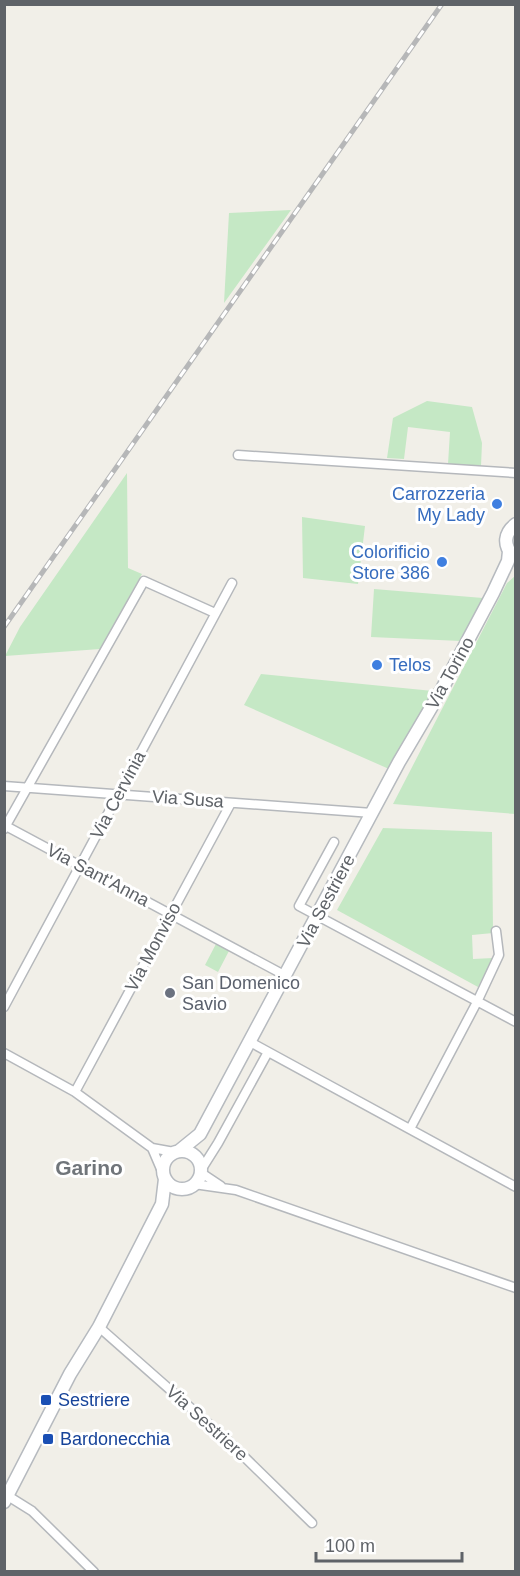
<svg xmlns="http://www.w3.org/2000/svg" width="520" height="1576" font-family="Helvetica,sans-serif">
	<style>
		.green { fill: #c5e8c5 }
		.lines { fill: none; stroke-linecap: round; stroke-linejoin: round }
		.minor-casing { stroke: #b5b8bc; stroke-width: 11 }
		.secondary-casing { stroke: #b6babf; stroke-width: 15 }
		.minor { stroke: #fff; stroke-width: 8 }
		.secondary { stroke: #fff; stroke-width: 12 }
		.rail-casing { stroke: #b6b7b8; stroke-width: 5 }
		.rail { stroke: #fff; stroke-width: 3; stroke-dasharray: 9; stroke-linecap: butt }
		.shop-dot { fill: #3f7fe0; stroke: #fff; stroke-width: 2 }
		.worship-dot { fill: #6b7280; stroke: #fff; stroke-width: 2 }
		.transit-dot { fill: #1a4fb4; stroke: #fff; stroke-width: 2 }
		.labels { text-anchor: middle; stroke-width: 6; stroke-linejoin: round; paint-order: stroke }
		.shop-label { font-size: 18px; fill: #366cbe; stroke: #fff; text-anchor: end }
		.street-label { font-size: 18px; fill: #5f6368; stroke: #fff }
		.worship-label { font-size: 18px; fill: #5b616d; stroke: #fff; text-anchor: start }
		.transit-label { font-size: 18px; fill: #164399; stroke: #fff; text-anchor: start }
		.quarter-label { font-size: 21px; font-weight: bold; fill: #70757a; stroke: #fff }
	</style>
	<rect width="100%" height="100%" fill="#f1efe8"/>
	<path class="green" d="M291,210L224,303L229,213Z
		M427,401L472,407L482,443L481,466L448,464L450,432L408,427L404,459L387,458L393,418Z
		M127,473L128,568L142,574L100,649L5,656L20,627Z
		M302,517L365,526L358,584L303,578Z
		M515,576V814L393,804L507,583Z
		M374,589L483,598L461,641L371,637Z
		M261,674L433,691L389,769L244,705Z
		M383,828L492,832L493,933L472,935L473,959L493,958L478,987L337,910Z
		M217,942L230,949L218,972L205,965Z"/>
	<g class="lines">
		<defs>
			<path id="minor" d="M238,455L516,473
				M4,786L372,813
				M4,825L286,976
				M4,829L144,581L215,613
				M334,842L299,906L516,1022
				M4,1007L232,583
				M250,1042L516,1187
				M4,1053L75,1092L152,1148L174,1152
				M75,1092L231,803
				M410,1129L477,1002L499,955L496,931
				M152,1148L164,1176
				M201,1170L218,1143L268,1052
				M200,1172L221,1186
				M194,1184L236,1190L516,1288
				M99,1327L226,1439L312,1523
				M8,1496L32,1511L94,1572"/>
			<path id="secondary" d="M513,556C503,545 504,533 516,524
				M179,1151L200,1134L399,762L442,689L493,593L508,561L509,551
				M163 1170a19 19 0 1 1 38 0a19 19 0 1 1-38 0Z
				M4,1502L70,1374L99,1327L162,1204L165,1179"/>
		</defs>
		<use href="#minor" class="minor-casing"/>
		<use href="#secondary" class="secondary-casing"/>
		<use href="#minor" class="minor"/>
		<use href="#secondary" class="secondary"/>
		<defs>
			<path id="rail" d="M4,627L442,4"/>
		</defs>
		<use href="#rail" class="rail-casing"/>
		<use href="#rail" class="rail"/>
	</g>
	<g class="shop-dot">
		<circle cx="497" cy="504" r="6"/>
		<circle cx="442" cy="562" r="6"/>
		<circle cx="377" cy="665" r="6"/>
	</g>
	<circle class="worship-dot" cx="170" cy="993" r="6"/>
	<g class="transit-dot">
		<rect x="40" y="1394" width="12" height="12" rx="3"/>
		<rect x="42" y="1433" width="12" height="12" rx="3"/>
	</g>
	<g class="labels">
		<g class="shop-label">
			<text x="485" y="500">Carrozzeria<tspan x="485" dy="21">My Lady</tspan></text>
			<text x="430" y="558">Colorificio<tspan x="430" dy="21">Store 386</tspan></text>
			<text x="389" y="671" text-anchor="start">Telos</text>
		</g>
		<g class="street-label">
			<text transform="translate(450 673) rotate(-61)" y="6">Via Torino</text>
			<text transform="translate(118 795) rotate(-62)" y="6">Via Cervinia</text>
			<text transform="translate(188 799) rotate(4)" y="6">Via Susa</text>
			<text transform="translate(98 875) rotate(28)" y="6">Via Sant'Anna</text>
			<text transform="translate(326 901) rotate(-62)" y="6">Via Sestriere</text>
			<text transform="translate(153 947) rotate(-62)" y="6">Via Monviso</text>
			<text transform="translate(207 1423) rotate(42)" y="6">Via Sestriere</text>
		</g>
		<g class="worship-label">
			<text x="182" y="989">San Domenico<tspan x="182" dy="21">Savio</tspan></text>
		</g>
		<g class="transit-label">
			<text x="58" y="1406">Sestriere</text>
			<text x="60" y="1445">Bardonecchia</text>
		</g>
		<g class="quarter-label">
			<text x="89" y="1175">Garino</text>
		</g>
	</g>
	<rect width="520" height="1576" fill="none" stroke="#5f6368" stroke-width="12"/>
	<path d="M316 1552v9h146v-9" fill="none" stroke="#5f6368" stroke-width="3"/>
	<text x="325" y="1552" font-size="18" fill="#5f6368" stroke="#ffffff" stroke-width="4.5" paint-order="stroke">100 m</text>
</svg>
